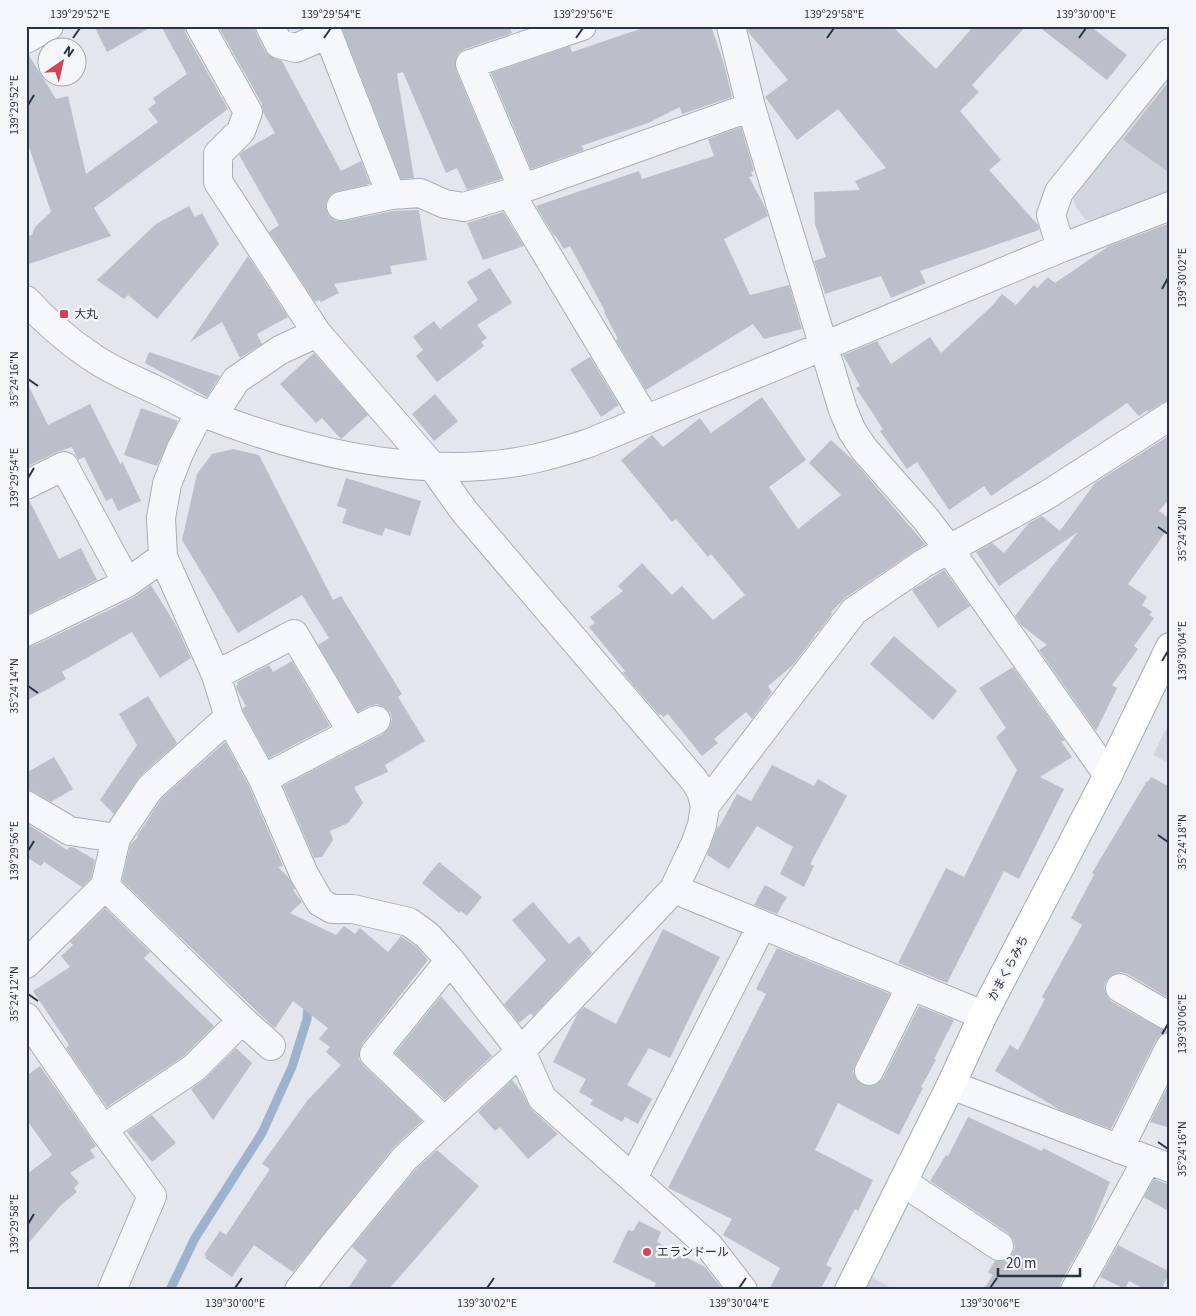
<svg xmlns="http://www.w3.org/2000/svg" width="1196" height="1316" font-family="'Source Sans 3','Noto Sans JP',sans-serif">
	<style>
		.built { fill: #d1d5de }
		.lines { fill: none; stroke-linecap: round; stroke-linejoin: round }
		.stream { stroke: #9db3cd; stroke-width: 9 }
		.building { fill: #babfca }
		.minor-casing { stroke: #a8adb7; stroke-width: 30 }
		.major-casing { stroke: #a2aab8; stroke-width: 30 }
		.minor { stroke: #f6f7fa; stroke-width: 28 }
		.major { stroke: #fff; stroke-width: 28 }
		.ticks { fill: none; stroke: #2a3345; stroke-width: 2 }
		.poi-dot { fill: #d64354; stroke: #f3f5f9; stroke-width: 2 }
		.labels { text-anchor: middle; stroke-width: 5; stroke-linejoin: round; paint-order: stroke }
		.poi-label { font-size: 12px; fill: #2a3345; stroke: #f3f5f9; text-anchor: start }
		.street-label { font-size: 12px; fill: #2a3345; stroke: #f3f5f9 }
		.neatline { fill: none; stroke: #2a3345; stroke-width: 2 }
		.ticks-label { font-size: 12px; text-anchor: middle; fill: #2a3345 }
	</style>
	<rect width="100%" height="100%" fill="#e3e6ec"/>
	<path class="built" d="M1170,71V197L1099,224L1085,219L1076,207L1071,192Z
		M1170,721V764L1153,755Z
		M872,1277L895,1290H865Z"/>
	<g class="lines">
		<path class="stream" d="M170,1290L195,1238L262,1133L292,1067L307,1019L308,1000"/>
	</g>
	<path class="building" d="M94,26H153L107,52Z
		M161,26H184L186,34L228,109L94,208L111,236L26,265V237L32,235L35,227L51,212L26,138V55L28,54L56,99L68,96L86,174L158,122L148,109L156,103L153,98L187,74Z
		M218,26H255L256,33L265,51L270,56L282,61L341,171L361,161L370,184L338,191L331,194L326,202V209L329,216L336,221H344L393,211L419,210L427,260L390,266L392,274L334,284L339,293L321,302L319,300L315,302L269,232L279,225L239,155L243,151L275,133L263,112L262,104Z
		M341,26H509L512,33L465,49L458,54L455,62L456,70L502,179L467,190L457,168L446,173L403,72L397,74L414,178L401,179Z
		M649,26H711L724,64L732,97L682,114L680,107L648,123L581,146L584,150L531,169L491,73L570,46L572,52Z
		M747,26H892L936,69L974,26H1026L972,85L979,92L960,111L1001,160L989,170L1038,225L1039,230L920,271L926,283L891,298L881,276L825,294L814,261L826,257L815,224L814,192L860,190L855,181L886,168L838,109L797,140L765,97L788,80L749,33Z
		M1038,26H1090L1127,55L1107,80Z
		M1170,80V173L1123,140Z
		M741,127L754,171L751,172L753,176L749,177L765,207L768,216L724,239L750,295L789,285L802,329L764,339L753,324L646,390L616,340L618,339L604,312L605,311L570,246L564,249L555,235L554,236L536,206L639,171L642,179L714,156L708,139Z
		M189,206L195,217L202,213L219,244L157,319L128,295L124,299L97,280L156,224Z
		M503,212L524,246L483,260L467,223Z
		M1170,223V400L1162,403L1146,413L1149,409L1139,416L1127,403L991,496L984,486L949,510L917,462L907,469L880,431L883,429L856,388L860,386L843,355L877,341L891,364L930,337L941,353L992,306L1002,294L1016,305L1034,285L1037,288L1048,277L1055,283L1109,246Z
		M248,256L288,317L257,334L262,344L240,358L222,322L190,342Z
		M490,268L512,303L477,325L487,338L481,342L484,346L437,382L416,356L423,350L413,337L434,321L440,329L478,300L467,282Z
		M149,352L220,376L207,397L145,363Z
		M314,353L368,415L341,439L322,418L316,423L280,384Z
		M590,357L619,405L601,417L570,369Z
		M26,381L48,425L90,404L121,465L122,461L141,501L118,511L112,498L106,501L84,457L78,460L72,447L57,452L26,467Z
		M435,394L458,421L434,441L412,414Z
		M762,397L806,460L769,487L798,529L841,495L809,463L831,440L853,460L925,544L845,598L831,612L832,614L819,631L814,635L815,636L793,665L768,686L772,692L752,719L746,712L714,739L718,743L702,756L668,714L663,717L661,714L659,715L623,673L625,671L589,627L595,623L590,617L623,591L618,586L642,563L672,595L682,586L713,620L745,595L711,554L708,557L676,519L672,522L621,460L652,435L663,447L700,418L711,433Z
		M141,408L178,421L157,466L124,455Z
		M1170,435V498L1159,511L1170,519V526L1128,584L1147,597L1142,605L1152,612L1149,615L1154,618L1134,646L1138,649L1112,685L1117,688L1096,731L1039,650L1047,645L1021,625L1015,616L1078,532L999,586L976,552L992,543L1004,553L1029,523L1042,516L1060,531L1095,483Z
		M233,449L259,455L333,600L341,596L402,694L398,697L425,741L385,765L388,772L354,787L363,803L348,823L330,831L333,840L322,857L314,858L283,786L383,734L389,728L392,720L390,712L384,707L377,704L369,706L358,712L318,645L329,638L302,595L238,633L182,540L197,474L212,454Z
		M346,478L421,501L410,536L385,528L382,536L342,523L347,509L337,506Z
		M26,500H29L59,559L81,548L97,580L26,615Z
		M944,570L970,606L938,628L912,590Z
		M151,585L177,627L191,658L160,678L132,632L62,672L66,679L26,701V647L33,646L111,609L136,596Z
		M894,636L957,691L933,720L870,664Z
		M292,661L330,726L269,758L243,711V708L246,706L237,690L236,686L238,685L237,682L269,665L273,672Z
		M1013,667L1065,741H1061L1072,757L1040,777L1064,789L1019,879L1004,871L947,983L898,963L946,868L964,877L1017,770L996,737L1006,728L979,688Z
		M148,696L177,743L139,777L114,814L100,800L137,745L119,714Z
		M225,742L249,786L283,866L278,867L289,878L295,889L293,890L302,902L290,913L336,935L344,926L355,934L360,928L388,952L401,936L402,937L417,947L428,960L362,1044L359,1052V1059L363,1065L422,1121L393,1148L293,1272L254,1245L232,1277L205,1258L206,1256L204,1255L220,1231L226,1235L270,1169L262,1164L307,1101L341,1065L326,1052L330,1047L319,1039L328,1028L293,1001L275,1028L272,1026L122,881L130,845L138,837L137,836L162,798Z
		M54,757L73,789L51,802L34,792L26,789V773Z
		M772,765L814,786L818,779L847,796L810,864L814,866L804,887L780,874L793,847L757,826L729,869L707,855L718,826L719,827L737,794L751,801Z
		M1151,777L1170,787V999L1128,974L1121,972L1112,975L1106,981L1104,988L1107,996L1112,1002L1167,1032L1161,1034L1156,1040L1111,1129L1060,1110L995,1071L1010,1045L1018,1050L1045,999L1042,997L1082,925L1071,918L1094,875L1092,873L1147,781L1148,782Z
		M26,823L67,850L69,847L75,848L95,860L91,878L82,887L44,862L41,866L26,857Z
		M439,862L482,897L467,916L461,911L459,913L422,883Z
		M765,885L787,897L777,914L754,905Z
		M533,902L569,944L579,936L592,953L533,1016L531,1013L519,1023L504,1004L546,960L512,920Z
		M105,908L150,952L144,958L214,1026L184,1056L107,1107L66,1048L69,1045L33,991L70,967L61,956L73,945L70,942Z
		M663,929L720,957L698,1000L670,1058L649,1048L627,1085L652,1099L638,1124L625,1117L622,1122L590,1104L593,1100L579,1092L586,1079L553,1062L578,1013L584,1007L616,1024Z
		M777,948L890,994L855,1065L853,1072L856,1079L863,1085L870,1086L877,1084L883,1078L919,1006L954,1020L934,1059L936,1060L921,1087L923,1088L899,1135L838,1103L815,1150L873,1180L858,1211L855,1209L826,1265L832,1268L820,1290H769L780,1268L723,1235L732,1219L668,1188L766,994L756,989Z
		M441,996L492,1056L445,1100L395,1053Z
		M236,1048L252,1063L213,1120L191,1089L205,1079Z
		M40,1066L96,1146L90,1150L95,1157L70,1173L79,1183L74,1188L77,1192L60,1206L26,1246V1175L52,1155L26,1119V1076Z
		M512,1080L522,1092L531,1109L558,1134L528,1159L500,1127L495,1131L478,1112Z
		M1170,1082V1128L1150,1122Z
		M152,1115L176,1143L152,1162L127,1132Z
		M968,1117L1042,1151L1043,1148L1110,1182L1090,1231L1061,1282L1059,1290H983L993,1275L988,1272L995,1261L1005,1260L1012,1254L1015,1247L1013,1239L1008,1233L930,1181L946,1155L948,1156Z
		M437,1150L479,1186L388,1290H347L367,1260L352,1247L416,1169Z
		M1154,1179L1170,1185V1212L1144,1197Z
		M639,1221L661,1232L657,1242L705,1267L723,1290H653L656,1283L613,1262L628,1230L633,1231Z
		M1118,1245L1170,1272L1161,1290H1146L1129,1281L1125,1289L1100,1277Z"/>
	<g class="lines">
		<defs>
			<path id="minor" d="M200,26L248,112L241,131L218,154V182L317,333L432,466L464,511L694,780L701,791L705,806
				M270,26L279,44L296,48L328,34L391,195L420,193L445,204L464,207L510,193L751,107
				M731,26L751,107L843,410L852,431L864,449L925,518L948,548L1108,775
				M26,39L49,26
				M522,187L470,64L582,26
				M510,193L646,420
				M341,206L391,195
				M1061,248L1051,215L1059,192L1170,53
				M26,300C46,322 68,341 92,357C112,371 135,380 156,390C171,397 186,406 201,412C289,447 386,472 482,466C520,464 553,455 589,443L1061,248L1170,206
				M200,412L180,451L167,484L161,518L163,557L216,675L229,717L263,779L304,874L320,902L332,909H353L409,922L427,935L450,960L521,1051L542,1098L709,1246L743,1290
				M213,416L236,380L280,350L317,333
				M26,485L64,466L127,583
				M26,632L127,583L163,557
				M216,675L294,634L352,732
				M263,779L376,720
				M26,805L70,831L116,838
				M105,886L242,1020L271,1046
				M674,889L983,1015
				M26,964L105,886L116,838L150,788L229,717
				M1120,988L1170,1017
				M26,1017L103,1129L152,1196L112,1290
				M869,1071L911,986
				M951,1085L1170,1168
				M444,1121L374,1054L450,960
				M103,1129L194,1068L242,1020
				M1119,1149L1170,1047
				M633,1178L762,925
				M903,1182L999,1246
				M299,1290L333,1246L405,1158L521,1051L674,889L696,842L702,825L705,806L854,611L924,563L1047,495L1170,416
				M1075,1290L1147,1160"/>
			<path id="major" d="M849,1290L951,1085L983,1015L1108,775L1170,647"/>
		</defs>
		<use href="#minor" class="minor-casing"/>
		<use href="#major" class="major-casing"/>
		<use href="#minor" class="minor"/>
		<use href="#major" class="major"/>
	</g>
	<path class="ticks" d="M73,38L80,28M324,38L331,28M576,38L583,28M827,38L834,28M1079,38L1086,28M28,105L34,95M1162,289L1168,278M28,379L38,386M28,478L34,468M1158,527L1168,534M1162,661L1168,651M28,686L38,693M1158,835L1168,842M28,851L34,841M28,994L38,1001M1162,1034L1168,1024M1158,1142L1168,1149M28,1224L34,1214M235,1288L242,1278M487,1288L494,1278M739,1288L746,1278M990,1288L997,1278"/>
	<g class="poi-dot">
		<rect x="59" y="309" width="10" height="10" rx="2.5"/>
		<circle cx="647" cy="1252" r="5"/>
	</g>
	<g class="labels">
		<g class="poi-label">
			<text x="74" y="318">大丸</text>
			<text x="657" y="1256">エランドール</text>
		</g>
		<g class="street-label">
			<text transform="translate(1008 968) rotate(-62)" y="4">かまくらみち</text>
		</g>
	</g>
	<rect width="1196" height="1316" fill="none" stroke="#f3f5f9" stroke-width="55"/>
	<g transform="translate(62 62) rotate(34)"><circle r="24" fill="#f3f5f9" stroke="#a3a7b1"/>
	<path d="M0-4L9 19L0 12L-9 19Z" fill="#d64354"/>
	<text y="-8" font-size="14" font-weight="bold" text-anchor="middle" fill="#2a3345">N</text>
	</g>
	<path d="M998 1268v8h82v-8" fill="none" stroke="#2a3345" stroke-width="2.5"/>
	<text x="1006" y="1268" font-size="15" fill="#2a3345" stroke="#f3f5f9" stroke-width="4" paint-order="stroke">20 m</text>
	<rect x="28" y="28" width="1140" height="1260" class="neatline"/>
	<g class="ticks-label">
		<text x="80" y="18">139°29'52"E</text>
		<text x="331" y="18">139°29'54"E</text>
		<text x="583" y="18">139°29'56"E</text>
		<text x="834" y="18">139°29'58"E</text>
		<text x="1086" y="18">139°30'00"E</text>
		<text transform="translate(14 105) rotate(-90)" y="4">139°29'52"E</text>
		<text transform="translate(1182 278) rotate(-90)" y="4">139°30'02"E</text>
		<text transform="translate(14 379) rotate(-90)" y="4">35°24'16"N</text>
		<text transform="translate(14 478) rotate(-90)" y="4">139°29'54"E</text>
		<text transform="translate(1182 534) rotate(-90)" y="4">35°24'20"N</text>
		<text transform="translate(1182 651) rotate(-90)" y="4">139°30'04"E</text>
		<text transform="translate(14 686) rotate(-90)" y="4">35°24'14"N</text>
		<text transform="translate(1182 842) rotate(-90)" y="4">35°24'18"N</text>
		<text transform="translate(14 851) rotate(-90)" y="4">139°29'56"E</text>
		<text transform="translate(14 994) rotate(-90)" y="4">35°24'12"N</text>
		<text transform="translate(1182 1024) rotate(-90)" y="4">139°30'06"E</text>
		<text transform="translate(1182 1149) rotate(-90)" y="4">35°24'16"N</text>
		<text transform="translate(14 1224) rotate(-90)" y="4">139°29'58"E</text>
		<text x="235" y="1307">139°30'00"E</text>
		<text x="487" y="1307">139°30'02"E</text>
		<text x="739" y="1307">139°30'04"E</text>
		<text x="990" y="1307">139°30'06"E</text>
	</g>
</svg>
